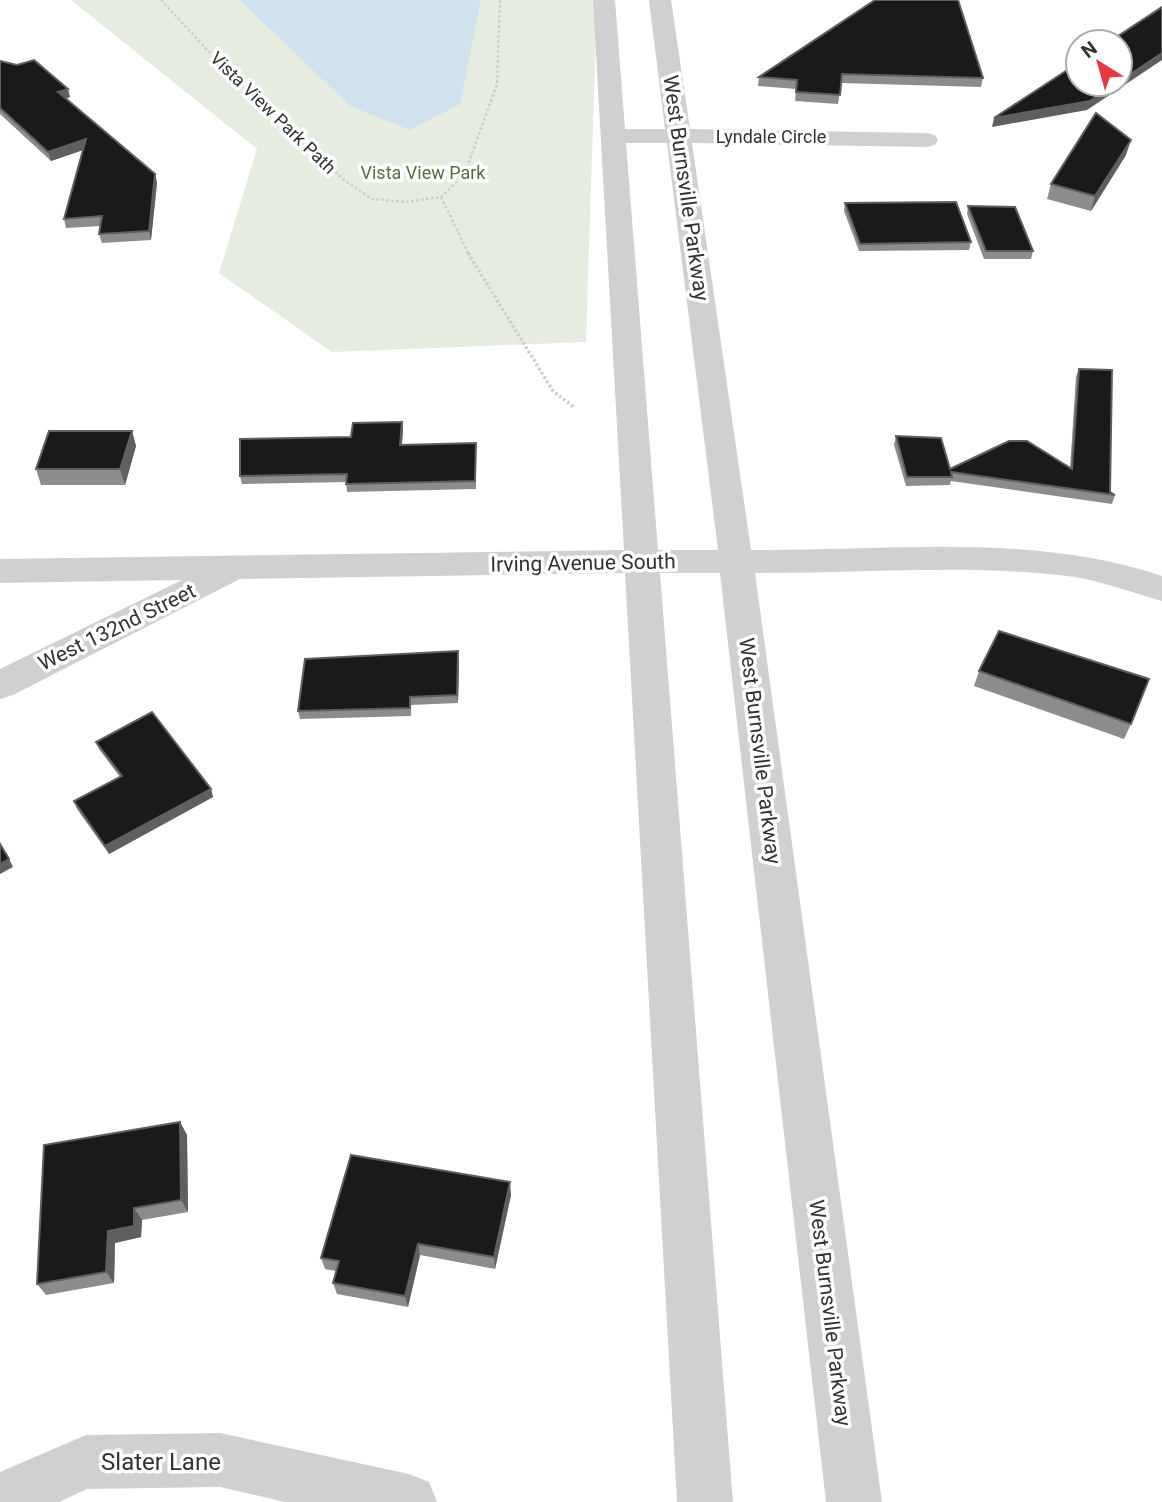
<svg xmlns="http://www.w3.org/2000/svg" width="1162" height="1502" font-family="Roboto,sans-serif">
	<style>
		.green { fill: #e6ecdf }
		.water { fill: #cfe2ee }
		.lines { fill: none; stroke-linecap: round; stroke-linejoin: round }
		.path-far1 { stroke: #cdcdcd; stroke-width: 2.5; stroke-dasharray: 2.5 2.5; stroke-linecap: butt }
		.path { stroke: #cdcdcd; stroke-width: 3.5; stroke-dasharray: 2.5 2.5; stroke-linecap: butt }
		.minor { fill: #d0d0d0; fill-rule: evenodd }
		.wall { fill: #8c8c8c }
		.shaded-wall { fill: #5f5f5f }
		.building { fill: #1a1a1a; stroke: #5f5f5f; stroke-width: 2 }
		.labels { text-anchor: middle; stroke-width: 7; stroke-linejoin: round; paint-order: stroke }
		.far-street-label { font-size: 18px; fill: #333; stroke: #fff }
		.far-park-label { font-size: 18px; fill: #56703f; stroke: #fff }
		.street-label { font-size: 21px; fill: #333; stroke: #fff }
		.near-street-label { font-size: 24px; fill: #333; stroke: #fff }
	</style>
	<rect width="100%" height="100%" fill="#fff"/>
	<path class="green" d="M71,0H597L586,342L332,352L219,273L257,149Z"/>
	<path class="water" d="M240,0H481L460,104L410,130L350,106Z"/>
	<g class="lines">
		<path class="path-far1" d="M161,0L223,67L344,180L372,199L406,202L441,197L465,173L497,84L500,0
			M441,197L469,255"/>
		<path class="path" d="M468,253L553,391L575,408"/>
		<path class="minor" d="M593,0H615L625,129H665L649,0H671L690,129L926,133L935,135L938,140L935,145L926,147L692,143L751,550C889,551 1030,532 1162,576V601C1133,593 1105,582 1075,577C969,563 861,574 755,573L882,1502H826L720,573H660L733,1502H677L625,573L240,579L13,695L0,699V669L182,580L0,583V559L624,550ZM626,143H667L718,550H658Z
			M220,1433L409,1474L429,1482L437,1502H285L220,1487L87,1489L59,1502H0V1472L86,1435Z"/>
	</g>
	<path class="wall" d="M875,0L983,78L981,87L841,83L838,104L795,101L796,89L758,86L759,77Z
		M0,61L70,97L66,99L155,174L157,183L151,240L102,243L99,234L101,226L66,228L64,219L83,150L51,161L0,114Z
		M1126,155L1091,211L1047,199L1051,184Z
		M845,203L971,242L969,250L859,251L844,211Z
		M968,206L1033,251L1031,259H984L967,214Z
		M1079,369L1110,492L1115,495L1112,504L951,481L950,485L906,486L894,445L896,436L950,469L1070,468L1076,377Z
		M402,422L403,430L402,445L476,443V489L347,492L346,482L242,484L240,476L351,437Z
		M132,431L136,446L125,485H41L36,469Z
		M459,660L458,703L411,705V716L300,719L298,711Z
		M979,671L1131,724L1124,739L974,686Z
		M96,742L211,789L213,797L109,854L77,809L74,801L120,777L99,749Z
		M180,1122L187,1135L188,1212L142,1220L141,1237L115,1243L114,1283L46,1295L37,1284Z
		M511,1195L495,1269L420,1255L408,1307L337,1294L333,1283L336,1271L325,1269L321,1258Z"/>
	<path class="shaded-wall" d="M1162,53V60L1087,110L992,127L994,118L1115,84H1120V81Z
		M68,89L70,97L60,100L58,92Z
		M86,139L89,148L51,161L48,152Z
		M1131,140L1126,155L1091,211L1095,196Z
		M155,174L157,183L151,240L149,231Z
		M402,422L403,430L401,453L400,445Z
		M132,431L136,446L125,485L120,469Z
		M458,651L459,660L458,703L457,695Z
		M211,789L213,797L109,854L105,846Z
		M9,859L13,867L0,874V864Z
		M180,1122L187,1135L188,1212L181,1200Z
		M510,1182L511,1195L495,1269L494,1257Z
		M134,1208L142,1220L141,1237L115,1243L114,1283L106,1272L108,1231Z
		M418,1244L420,1255L408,1307L405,1296Z"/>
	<path class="building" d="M875,0H958L983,78L842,74L840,95L796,92L797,80L759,77Z
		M1162,7V53L1120,81V42H1109Z
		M34,60L68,89L58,92L155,174L149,231L99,234L102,216L64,219L86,139L48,152L0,108V61L17,65Z
		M1078,63V84H1115L1090,101L994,118Z
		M1096,113L1131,140L1095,196L1051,184Z
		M956,202L971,242L860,244L845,203Z
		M968,206L1015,207L1033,251H986Z
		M1079,369L1112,370L1110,492L1115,495L951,472L952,477H907L896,436L941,438L950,469L1009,441H1027L1072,469Z
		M402,422L400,445L476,443L475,481L346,484L347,474L240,476V439L351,437L353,423Z
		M49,431H132L120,469H36Z
		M999,631L1149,679L1131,724L979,671Z
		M458,651L457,695L410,697V708L298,711L305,659Z
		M152,712L211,789L105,846L74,801L122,776L96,742Z
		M0,844L9,859L0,864Z
		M180,1122L181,1200L134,1208V1226L108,1231L106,1272L37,1284L44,1145Z
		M351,1155L510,1182L494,1257L418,1244L405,1296L333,1283L339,1261L321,1258Z"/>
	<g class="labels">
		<g class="far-street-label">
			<text transform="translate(273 113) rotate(44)" y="6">Vista View Park Path</text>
			<text x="771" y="143">Lyndale Circle</text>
		</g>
		<g class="far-park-label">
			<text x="423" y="179">Vista View Park</text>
		</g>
		<g class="street-label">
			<text transform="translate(686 188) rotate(82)" y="7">West Burnsville Parkway</text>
			<text transform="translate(583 563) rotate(-1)" y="7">Irving Avenue South</text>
			<text transform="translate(117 627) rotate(-26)" y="7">West 132nd Street</text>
			<text transform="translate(760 751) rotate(83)" y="7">West Burnsville Parkway</text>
			<text transform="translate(830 1313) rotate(83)" y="7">West Burnsville Parkway</text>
		</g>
		<g class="near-street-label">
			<text x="161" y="1470">Slater Lane</text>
		</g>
	</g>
	<g transform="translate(1099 63) rotate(323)"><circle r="33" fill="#ffffff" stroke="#adadad" stroke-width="2"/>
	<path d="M0-5L12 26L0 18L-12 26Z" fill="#e63946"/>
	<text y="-10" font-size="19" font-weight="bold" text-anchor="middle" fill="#333333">N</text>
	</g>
</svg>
